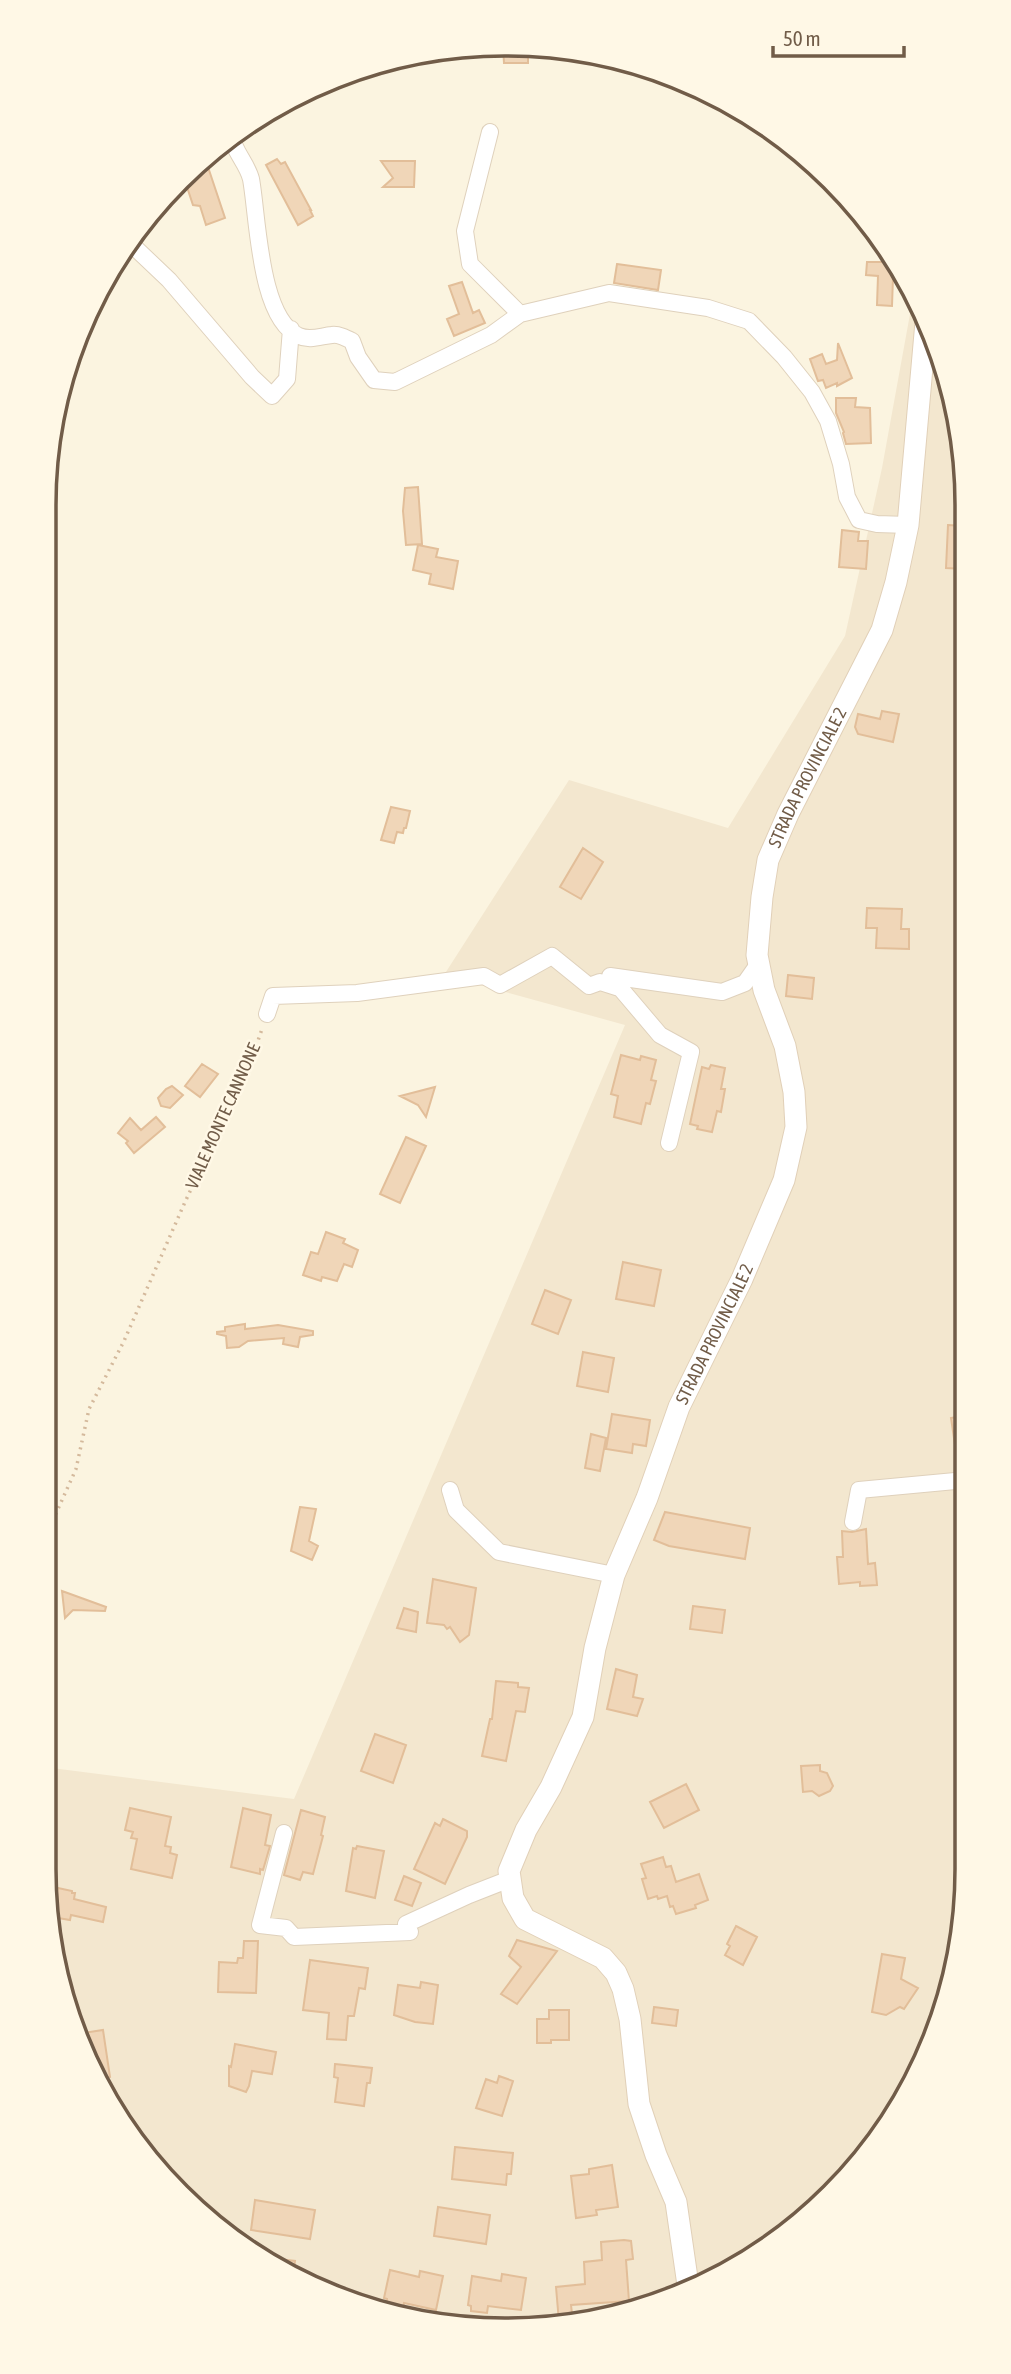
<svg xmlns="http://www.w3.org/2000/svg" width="1011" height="2374" font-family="'Asap Condensed',sans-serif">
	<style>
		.residential { fill: #f3e7cf }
		.building { fill: #f0d6b8; stroke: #e2be99; stroke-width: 2 }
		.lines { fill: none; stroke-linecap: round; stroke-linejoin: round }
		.street-casing { stroke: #dfd1bc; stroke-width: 18 }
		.secondary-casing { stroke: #e1d0b8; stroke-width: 23 }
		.path { stroke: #d4b99c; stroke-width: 3.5; stroke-dasharray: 2 5; stroke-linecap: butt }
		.street { stroke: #fff; stroke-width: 16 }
		.secondary { stroke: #fff; stroke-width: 21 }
		.labels { text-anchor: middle; stroke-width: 5; stroke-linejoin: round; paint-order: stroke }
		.street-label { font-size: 18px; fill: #715c48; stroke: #fff8e6 }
		.rim { fill: none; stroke: #715c48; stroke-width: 3.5 }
	</style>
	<rect width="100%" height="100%" fill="#fbf4e0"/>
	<path class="residential" d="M914,292L920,302L963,445L967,1868L943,2017L872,2150L762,2253L683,2295L596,2321L445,2326L357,2306L275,2269L158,2173L105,2099L68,2017L44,1868V1767L294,1799L625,1025L444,975L569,780L728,828L845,636L882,468Z"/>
	<path class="building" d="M503,46H528V63H504Z
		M277,159L281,164L285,162L311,210H310L313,216L298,225L266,165Z
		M381,161H415L414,187H383L393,178Z
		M208,167L225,218L206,225L200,206L193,205L185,181L193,179L191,172Z
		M885,249L903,277H893L892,306L877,305L878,276L866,275L867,262H884Z
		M617,264L661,270L658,290L614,283Z
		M462,282L473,313L479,310L485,323L454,336L447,319L459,314L449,286Z
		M838,343L852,378L837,386V383L826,388L823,380L818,381L810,359L822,354L826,364L837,360Z
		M836,398H856L855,407L870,408L871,443L846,444L843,433L844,432L836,413Z
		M418,487L422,544L406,545L403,511L405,488Z
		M948,525L963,526L964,569L946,568Z
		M842,530L859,532L858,541H868L866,569L839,567Z
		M418,545L438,549L436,557L458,561L453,589L429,584L431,574L413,570Z
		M882,711L899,714L893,742L858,734L855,727L858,714L880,719Z
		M391,807L410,811L406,828H404L403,833L397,832L394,843L381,840Z
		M583,848L603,862L581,899L560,887Z
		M867,908L902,909L901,929H909V949L876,948L877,928H866Z
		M788,975L814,978L812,999L786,996Z
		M621,1055L640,1060L641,1056L656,1060L651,1080L656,1081L650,1104L646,1103L641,1124L614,1117L618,1096L611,1094Z
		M202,1064L218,1074L200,1097L185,1086Z
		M711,1065L725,1068L721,1089H725L721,1112L717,1111L712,1132L697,1129L698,1126L690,1124L702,1067L709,1069Z
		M172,1086L183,1095L170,1108L161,1106L158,1098L166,1089Z
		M435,1087L426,1117L418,1105L400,1096Z
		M156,1117L165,1127L134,1153L126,1143L128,1141L118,1133L130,1118L141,1130Z
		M406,1137L426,1146L400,1203L380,1194Z
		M326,1232L345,1239L343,1243L358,1250L352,1267L344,1264L337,1281L322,1277L321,1281L303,1275L311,1252L318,1254Z
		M623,1262L661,1270L654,1306L616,1299Z
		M545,1290L571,1300L558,1334L532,1324Z
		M245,1324V1329L278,1325L313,1331V1335L300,1337L298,1347L283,1344L284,1338L248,1341L239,1347L227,1348L226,1336L217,1334V1332L225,1331V1327Z
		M583,1352L614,1358L608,1392L577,1386Z
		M612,1414L650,1420L646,1446L633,1444L632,1453L606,1449Z
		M966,1415V1464L958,1465L951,1418Z
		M591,1434L606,1438L600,1471L585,1468Z
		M300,1507L316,1509L309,1541L318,1546L312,1560L291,1551Z
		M665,1512L750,1528L745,1559L669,1546L654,1540Z
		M866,1529L868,1564L875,1563L877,1585L860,1586V1582L839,1584L837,1557H843L842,1531L852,1532Z
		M433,1579L476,1588L469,1635L460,1642L450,1627L447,1629L444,1625L427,1623Z
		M62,1591L106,1607L105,1611L73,1610L65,1618Z
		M693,1606L725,1610L722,1633L690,1629Z
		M404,1608L418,1612L416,1632L397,1628Z
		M616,1669L637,1675L633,1697L643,1699L637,1716L607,1709Z
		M496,1681L518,1683V1687L529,1688L525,1712L516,1711L506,1761L482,1756L490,1719H492Z
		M375,1734L406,1745L393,1783L361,1771Z
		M820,1765V1771L827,1773L833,1786L830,1791L819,1796L812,1791L803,1792L801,1766Z
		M686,1784L699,1810L664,1828L650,1802Z
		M130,1808L171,1817L165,1846L171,1847L170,1853L177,1855L172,1878L131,1869L137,1839L131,1838L133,1832L125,1830Z
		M243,1808L271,1815L265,1845L270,1846L263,1870L260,1869V1874L231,1867Z
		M301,1810L325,1817L321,1835L323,1836L313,1874L303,1872L300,1880L284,1875Z
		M443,1819L467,1831V1837L445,1884L414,1869L435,1823L440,1826Z
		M357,1846L384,1851L375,1898L346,1891L353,1848L356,1849Z
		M663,1857L666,1867L671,1866L676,1882L699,1874L708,1900L695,1905L696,1908L676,1914L673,1906L670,1907L667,1896L658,1899L657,1896L648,1899L642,1879L646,1878L641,1864Z
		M404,1876L421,1883L412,1906L395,1900Z
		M58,1888L72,1891V1893H75L74,1899L106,1907L103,1922L71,1915L70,1920L52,1917L47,1889L57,1891Z
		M736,1926L757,1937L743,1965L725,1955L730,1946L727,1944Z
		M517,1940L557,1951L517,2004L501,1994L521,1967L509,1956Z
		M244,1941H258L256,1993L218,1992L219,1962L237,1963L238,1958H243Z
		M882,1954L905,1958L901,1979L918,1988L904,2009L900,2007L886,2015L872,2012Z
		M310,1960L368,1968L365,1989L359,1988L354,2016H348L346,2040L327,2039L329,2013L303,2010Z
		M421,1982L438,1985L433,2024L415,2022L394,2015L398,1985L420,1988Z
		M654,2007L678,2010L676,2026L652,2023Z
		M549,2010H569V2040H551V2043H537V2019H549Z
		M103,2030L110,2077L97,2079L78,2037L83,2036V2033Z
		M235,2044L276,2052L272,2074L252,2071L249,2086L246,2092L229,2086V2066L231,2067Z
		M335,2064L372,2068L370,2083H367L364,2106L335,2102L338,2078L334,2077Z
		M499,2076L513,2081L502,2116L476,2108L486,2079L497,2083Z
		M455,2147L513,2153L511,2174H507L506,2185L452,2179Z
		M612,2165L618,2207L596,2210L597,2215L576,2218L571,2176L589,2174V2169Z
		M255,2200L315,2210L310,2239L251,2230Z
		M438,2207L490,2215L486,2244L434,2236Z
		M624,2240L631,2241L633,2259L626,2260L629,2301L571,2305L573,2322H559L556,2287L585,2284L584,2262L602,2260L601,2242Z
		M261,2257L295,2261L293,2277L275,2269Z
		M390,2270L419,2277L420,2271L443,2276L436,2310L404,2303L403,2310L386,2307L387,2299L384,2298Z
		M502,2274L526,2278L521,2310L488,2306L487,2313L471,2311V2306L468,2305L472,2276L501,2281Z"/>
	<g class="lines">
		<defs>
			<path id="street" d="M490,132L465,231L470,264L520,314
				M231,135C234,152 247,163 251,179C258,217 259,319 299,336C310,341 321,336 332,335C338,334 346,338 352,341L358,357L374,380L395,382L491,335L520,314L609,293L708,308L749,321L784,357L812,392L828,421L841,464L847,497L859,520L877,524L908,525
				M129,242L169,280L252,377L272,396L287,379L291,329
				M267,1014L273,996L357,993L484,976L500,985L552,956L589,986L600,982L622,989
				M669,1143L691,1052L660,1035L610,976L722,992L745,983L759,963
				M450,1490L456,1510L499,1552L614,1575
				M853,1522L859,1490L966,1480
				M284,1833L260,1925L286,1928L294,1937L410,1932L406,1924L469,1895L510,1879"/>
			<g id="secondary">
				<path id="s1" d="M689,2292L676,2202L656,2155L639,2104L630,2019L623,1989L616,1973L603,1958L525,1919L513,1898L509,1871L526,1830L551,1787L583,1717L595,1648L614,1575L647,1498L679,1407L742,1279L784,1180L796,1127L794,1092L785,1046L764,990L757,955L762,897L768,860L788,814L882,630L896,582L908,525L926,322"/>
			</g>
		</defs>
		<use href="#street" class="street-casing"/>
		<use href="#secondary" class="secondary-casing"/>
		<path class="path" d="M44,1540L76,1469L89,1409L124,1341L185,1202L249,1067L262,1029"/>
		<use href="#street" class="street"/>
		<use href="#secondary" class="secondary"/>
	</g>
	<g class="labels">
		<g class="street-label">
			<text dy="6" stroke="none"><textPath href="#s1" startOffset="1654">STRADA PROVINCIALE 2</textPath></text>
			<text transform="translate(223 1116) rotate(-66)" y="6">VIALE MONTE CANNONE</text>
			<text dy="6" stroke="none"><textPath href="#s1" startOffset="1066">STRADA PROVINCIALE 2</textPath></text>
		</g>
	</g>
	<path d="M0 0H1011V2374H0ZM505 56H506A449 449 0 0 1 955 505V1869A449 449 0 0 1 506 2318H505A449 449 0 0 1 56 1869V505A449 449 0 0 1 505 56Z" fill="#fff8e6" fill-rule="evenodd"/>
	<path class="rim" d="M505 56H506A449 449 0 0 1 955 505V1869A449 449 0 0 1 506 2318H505A449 449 0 0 1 56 1869V505A449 449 0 0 1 505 56Z"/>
	<path d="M773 46v10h131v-10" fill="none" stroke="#715c48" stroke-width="3.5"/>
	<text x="783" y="46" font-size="21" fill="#715c48" stroke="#fff8e6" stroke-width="5" paint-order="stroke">50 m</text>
</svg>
